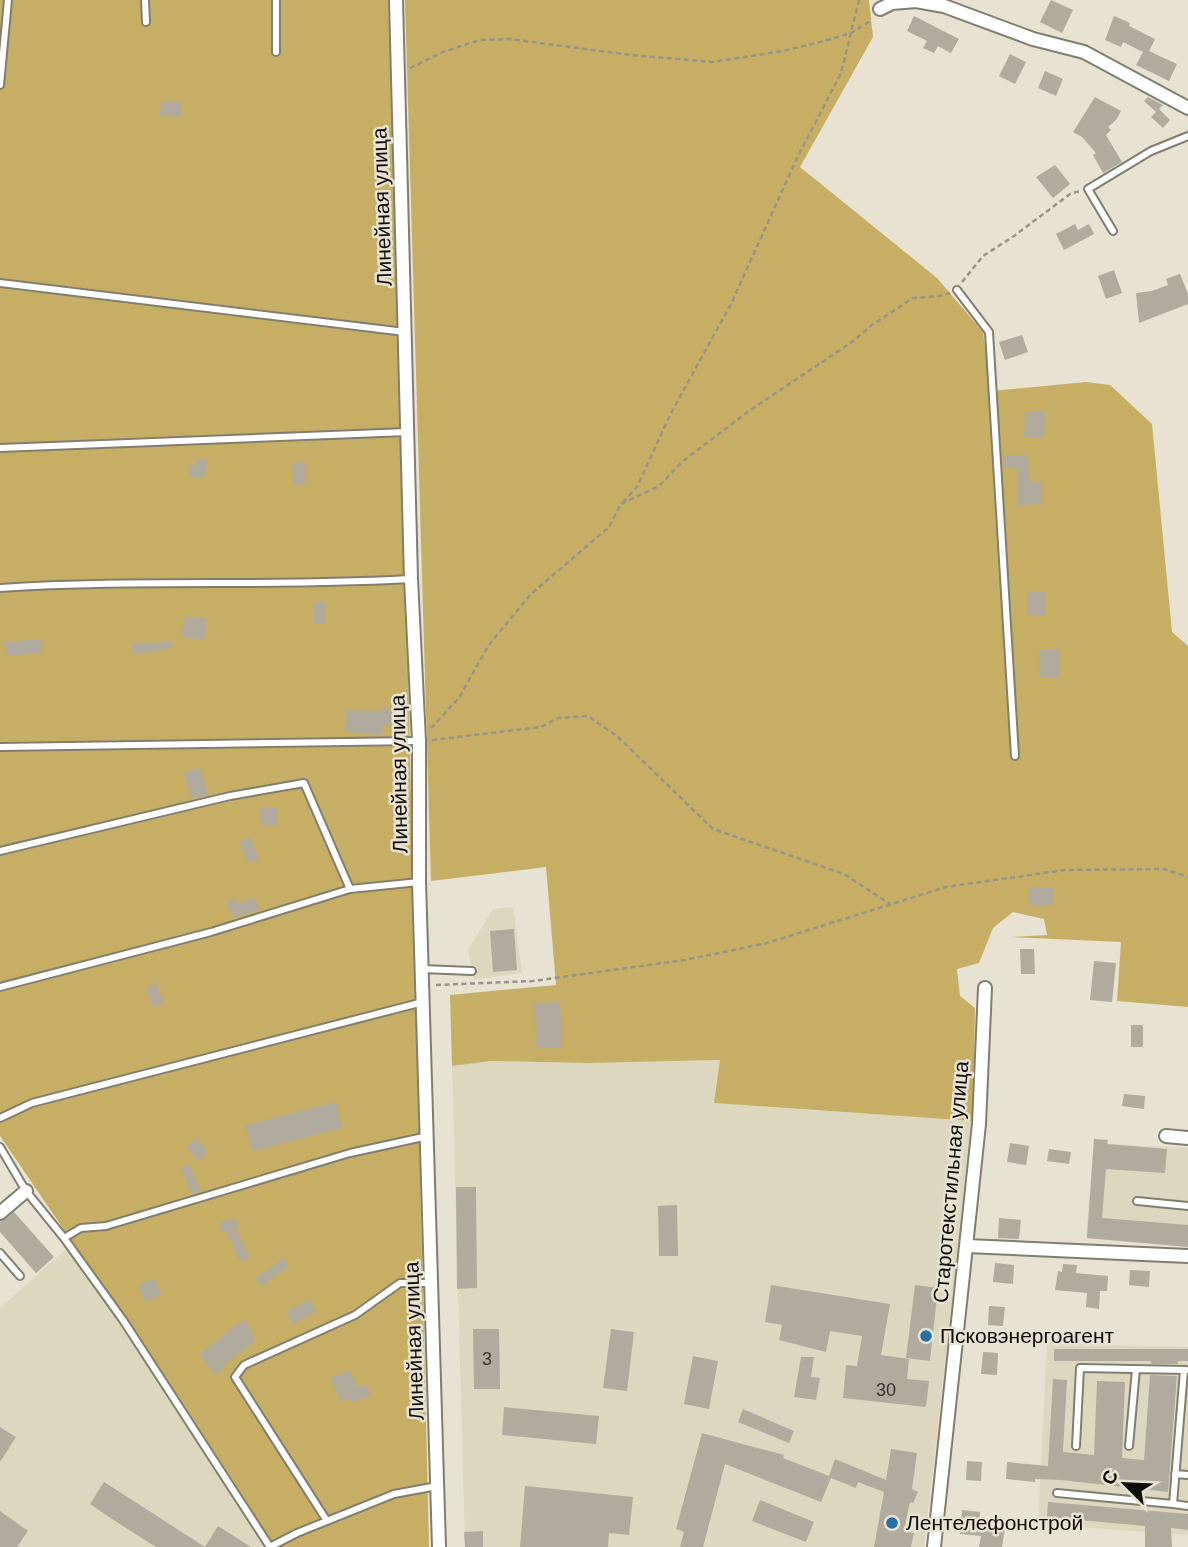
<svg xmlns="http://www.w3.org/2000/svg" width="1188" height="1547" font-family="Arial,sans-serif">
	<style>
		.built { fill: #ded7c0 }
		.green { fill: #c6af64 }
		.building { fill: #b0ab9c }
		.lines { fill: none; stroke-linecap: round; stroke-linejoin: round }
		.service-casing { stroke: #827e6f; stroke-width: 10 }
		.minor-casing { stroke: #827e6f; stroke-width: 16 }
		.path { stroke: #969387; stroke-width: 2.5; stroke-dasharray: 5 3.5; stroke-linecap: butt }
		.service { stroke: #fff; stroke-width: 6 }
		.minor { stroke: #fff; stroke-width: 12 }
		.poi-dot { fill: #2670a4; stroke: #e7e2d2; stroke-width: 2.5 }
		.labels { text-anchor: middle; stroke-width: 5; stroke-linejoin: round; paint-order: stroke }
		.number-label { font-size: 18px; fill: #36342c }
		.street-label { font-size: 21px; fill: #0e0c07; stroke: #e7e2d2 }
		.poi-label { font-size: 21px; fill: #0e0c07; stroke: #e7e2d2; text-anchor: start }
	</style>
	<rect width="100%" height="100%" fill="#e7e2d2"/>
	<path class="built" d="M513,907L522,973L474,980L468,950L493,909Z
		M721,1060L715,1103L973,1121L924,1547H465L452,1066L491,1061L588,1063Z
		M1094,1139L1108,1140V1144L1188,1148V1247L1086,1238Z
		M73,1243L270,1547H0V1308Z
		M1047,1343L1188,1347V1535L1038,1524Z"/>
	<path class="green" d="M0,0H392L429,1547H270L73,1243L0,1136Z
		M405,0H869L873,37L800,167L937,278L983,332L991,391L1086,382L1110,385L1152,424L1172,632L1188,646V1007L1117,1001L1121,942L1010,937L1047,935L1044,919L1013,912L993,928L979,963L957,969L960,996L975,1008L973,1121L714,1103L720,1060L588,1063L491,1061L452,1066L450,995L556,985L546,867L431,881Z"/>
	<path class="building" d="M1051,0L1073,10L1062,33L1040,22Z
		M914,16L959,39L951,53L938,46L934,53L923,48L927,41L907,31Z
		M1114,16L1130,23L1129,26L1155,39L1149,51L1177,64L1169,81L1136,65L1143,52L1123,42L1121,47L1105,40Z
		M1010,54L1026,62L1015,84L999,76Z
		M1045,71L1063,79L1056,96L1038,88Z
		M1095,97L1121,111L1116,120L1108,127L1111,130L1106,135L1122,162L1103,173L1093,155L1096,153L1082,137L1073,132Z
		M1148,97L1163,105L1159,109L1170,120L1163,128L1151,117L1156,112L1144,101Z
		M161,101L182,102L181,117L160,116Z
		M1055,165L1070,184L1053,198L1036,177Z
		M1075,224L1078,230L1089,224L1094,234L1064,250L1056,234Z
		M1114,270L1122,293L1106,299L1098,276Z
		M1180,274L1188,294V304L1139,323L1136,293L1152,291L1168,285L1166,279Z
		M1022,335L1028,352L1005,360L999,342Z
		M1025,411L1045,412L1044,438L1024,437Z
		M1003,455H1028L1029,482H1042V504L1017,505V467L1003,468Z
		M195,459L207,460L206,478L189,477V464L195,465Z
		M305,462L306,484L294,485L292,463Z
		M1027,592H1046L1045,616H1027Z
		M313,602H326V624H314Z
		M184,616L207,619L204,640L181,637Z
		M41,639L42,653L7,656L4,642Z
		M171,642L172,648L133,655L131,643Z
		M1039,649H1060V677H1039Z
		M382,708L393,709L391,726L383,725L382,735L345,732L346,710L382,711Z
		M200,768L209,795L192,799L183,773Z
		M277,807L278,825L261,826L260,808Z
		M250,837L259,860L248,863L239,842Z
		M1030,887L1054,888L1053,906L1029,905Z
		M235,898L238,903L255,898L259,910L234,918L226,904Z
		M514,929L517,970L493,972L490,931Z
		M1020,949H1034L1035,974H1021Z
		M1094,961L1116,963L1112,1002L1090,1000Z
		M157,983L164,1004L153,1007L146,988Z
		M560,1002L562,1047L536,1048L534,1003Z
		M1131,1025H1143V1047H1131Z
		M1124,1094L1145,1096L1144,1109L1122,1106Z
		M336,1102L342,1128L252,1151L245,1125Z
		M196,1138L208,1152L198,1161L186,1147Z
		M1094,1139L1108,1140L1107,1144L1167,1149L1165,1173L1106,1169L1102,1218L1188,1225V1247L1087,1238Z
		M1010,1143L1029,1146L1026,1165L1007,1162Z
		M1049,1149L1071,1152L1069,1164L1047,1161Z
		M189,1164L201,1192L192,1194L180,1168Z
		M456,1187H476L477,1288L457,1289Z
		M677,1205L678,1256H659L658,1206Z
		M14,1212L54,1257L36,1273L0,1232V1222Z
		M236,1218L239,1228L236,1229L250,1258L240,1262L226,1231L221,1232L219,1223Z
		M999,1218L1021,1220L1019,1239L998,1238Z
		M284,1258L289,1266L261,1287L255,1278Z
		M995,1263L1014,1265L1013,1284L993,1282Z
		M1063,1264L1077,1265L1076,1273L1108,1276L1107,1291H1100L1099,1309L1086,1307L1087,1293L1055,1290L1058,1271L1062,1272Z
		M1130,1270L1150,1271L1149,1287L1129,1285Z
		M154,1278L161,1295L145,1302L138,1285Z
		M771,1285L890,1304L881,1355L909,1359L907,1379L929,1381L926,1407L843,1398L846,1365L857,1366L862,1336L830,1331L826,1352L779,1340L782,1325L765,1322Z
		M915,1285L938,1288L930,1361L906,1358Z
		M309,1299L316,1312L293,1325L286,1312Z
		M989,1306L1005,1307L1003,1326L988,1325Z
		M244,1319L252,1331L250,1333L256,1341L224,1365L225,1367L215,1375L199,1354Z
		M473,1329H499L500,1389H474Z
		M611,1329L634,1332L627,1391L603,1388Z
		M1054,1349H1188V1361H1178V1364H1151V1361H1054Z
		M983,1352L998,1353L997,1375L981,1374Z
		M693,1356L718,1361L709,1409L684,1404Z
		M801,1357H814L811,1377L820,1378L816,1400L794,1397Z
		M350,1370L357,1387L366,1384L371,1395L353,1403L351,1398L341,1402L330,1378Z
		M1150,1375L1177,1376L1168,1492L1061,1480L1035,1479V1482L1006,1479L1007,1462L1048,1466L1053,1379L1067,1380L1063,1452L1094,1455L1097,1381L1125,1382L1122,1458L1144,1460Z
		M504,1407L599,1416L596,1444L502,1435Z
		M743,1409L794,1431L789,1443L738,1422Z
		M0,1427L16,1437L0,1462Z
		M702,1433L784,1455L783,1458L829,1476L835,1459L886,1480L891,1449L917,1453L912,1489L918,1492L913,1503L910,1502L904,1531L914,1533L911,1547H874L884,1492L858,1482L856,1488L831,1478L821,1502L725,1464L703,1547H680L684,1532L676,1529Z
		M967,1461L982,1462L981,1481L966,1480Z
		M104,1482L126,1496L205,1547H156L112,1519L90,1504Z
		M525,1486L633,1497L629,1535L609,1533L608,1547H520Z
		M760,1500L814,1522L806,1542L752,1521Z
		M1048,1502L1188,1514V1530L1171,1528L1172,1547H1145V1526L1047,1517Z
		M962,1510L980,1512L979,1524L1005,1528L1002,1547H979L981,1536L960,1534Z
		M0,1511L28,1531L17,1547H0Z
		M218,1526L251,1547H205Z
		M483,1531V1547H465L464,1532Z"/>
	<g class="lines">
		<defs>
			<path id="service" d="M145,0L146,22
				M276,52V0
				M0,85L8,0
				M1113,231L1088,189L1151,151L1188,136
				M0,283L405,332
				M957,290L989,332L1015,756
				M0,448L407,432
				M0,588C137,579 274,587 411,579
				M0,747L419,741
				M0,851L230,796L304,783L350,889
				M422,969L472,971
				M0,987L211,932L350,889L419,882
				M0,1118L32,1103L423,1002
				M0,1147L26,1191L64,1238L123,1320L270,1547
				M1137,1201L1188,1206
				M64,1238L81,1228L106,1226L350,1153L428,1136
				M0,1253L20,1276
				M1076,1446L1080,1368L1186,1370
				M1129,1446L1136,1369
				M1175,1474L1188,1475
				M1057,1493L1173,1504L1184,1370
				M1173,1504L1188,1506
				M327,1521L235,1377L244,1365L355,1315L400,1283H431
				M270,1547L297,1533L394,1494L437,1486"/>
			<path id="minor" d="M396,0L411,579L419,741V882L439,1547
				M880,9L892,3L916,1L944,6L1033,39L1084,52L1188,108
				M1166,1136L1188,1138
				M0,1213L26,1191
				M967,1246L1188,1256
				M934,1547L979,1124L985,988"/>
		</defs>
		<use href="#service" class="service-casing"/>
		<use href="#minor" class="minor-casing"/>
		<path class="path" d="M410,68L443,52L480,40L510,39L631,55L712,62L783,51L824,41L851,33L872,20
			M962,282L983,256L1014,236L1070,194L1080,191
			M623,502L637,487L671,413L731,304L797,158L841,73L859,0
			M431,728L459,698L488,646L530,595L609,527L621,504L659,486L683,461L749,411L852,342L872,325L913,298L939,296L950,293
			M432,740L541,727L558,718L588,716L617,736L713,829L844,874L890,904
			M436,985L533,981L685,960L767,943L946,887L1065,870L1164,869L1188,877"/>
		<use href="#service" class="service"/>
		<use href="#minor" class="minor"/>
	</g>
	<g class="poi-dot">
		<circle cx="926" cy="1336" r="7"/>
		<circle cx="892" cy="1523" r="7"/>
	</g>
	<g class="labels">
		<g class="number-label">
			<text x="487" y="1365">3</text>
			<text x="886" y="1396">30</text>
		</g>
		<g class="street-label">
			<text transform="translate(382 207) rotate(-92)" y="7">Линейная улица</text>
			<text transform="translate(399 774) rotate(-91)" y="7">Линейная улица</text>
			<text transform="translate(951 1182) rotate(-85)" y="7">Старотекстильная улица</text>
			<text transform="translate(414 1341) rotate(-92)" y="7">Линейная улица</text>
		</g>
		<g class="poi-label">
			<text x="940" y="1343">Псковэнергоагент</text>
			<text x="906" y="1530">Лентелефонстрой</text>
		</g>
	</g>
	<g transform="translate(1125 1484) rotate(294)" stroke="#e7e2d2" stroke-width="5" paint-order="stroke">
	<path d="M0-5L12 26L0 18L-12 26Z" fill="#0e0c07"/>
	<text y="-10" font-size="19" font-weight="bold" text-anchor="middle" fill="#0e0c07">С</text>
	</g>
</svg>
